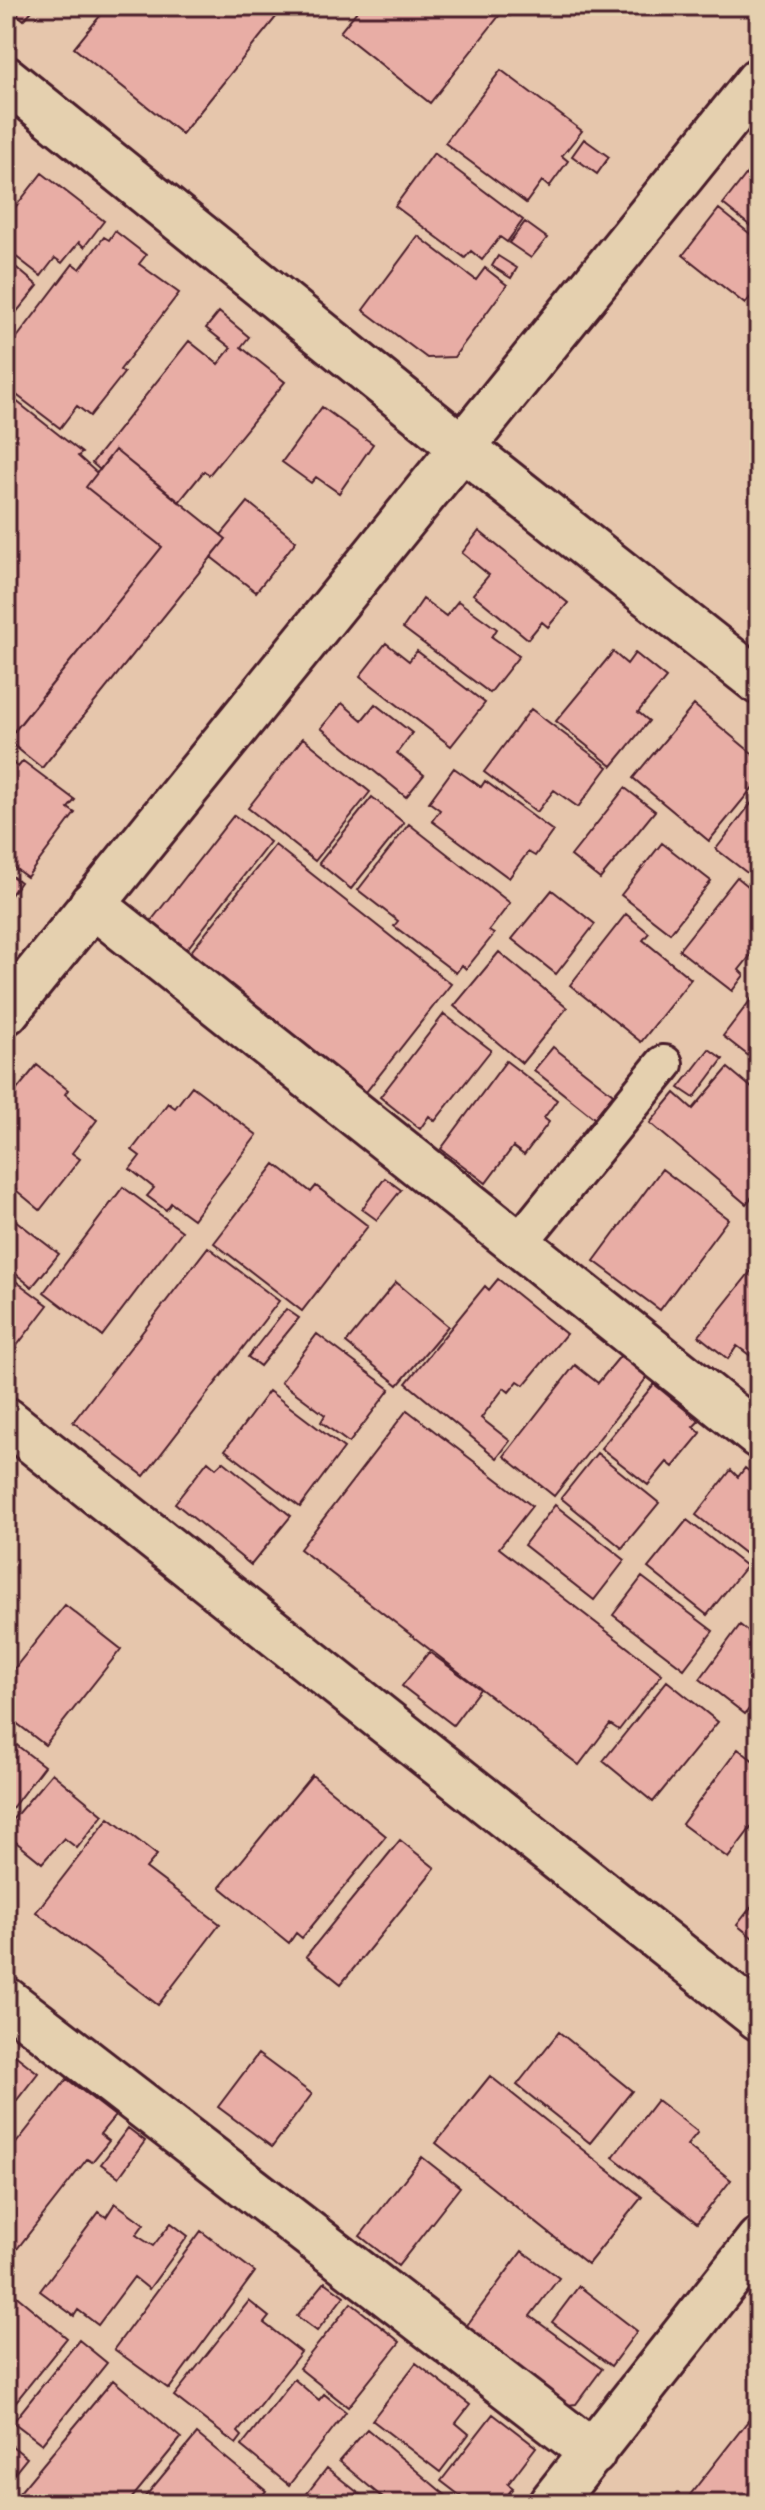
<svg xmlns="http://www.w3.org/2000/svg" width="765" height="2510" font-family="Kalam,sans-serif">
	<style>
		.building { fill: #e8ada5; stroke: #4a1f2b; stroke-width: 2 }
		.lines { fill: none; stroke-linecap: round; stroke-linejoin: round }
		.lane-casing { stroke: #4a1f2b; stroke-width: 42 }
		.street-casing { stroke: #4a1f2b; stroke-width: 50 }
		.secondary-casing { stroke: #4a1f2b; stroke-width: 50 }
		.lane { stroke: #e5d0af; stroke-width: 36 }
		.street { stroke: #e5d0af; stroke-width: 44 }
		.secondary { stroke: #e5d0af; stroke-width: 44 }
	</style>
	<rect width="100%" height="100%" fill="#e6c6ac"/>
	<filter id="ink" filterUnits="userSpaceOnUse"><feTurbulence type="fractalNoise" baseFrequency=".0125" numOctaves="2"/><feDisplacementMap in="SourceGraphic" scale="16" xChannelSelector="R" yChannelSelector="G"/><feConvolveMatrix kernelMatrix="1 2 1 2 8 2 1 2 1" color-interpolation-filters="sRGB"/></filter>
	<g filter="url(#ink)">
		<path class="building" d="M7,6H36L24,20Z
			M108,6H285L182,134L74,48Z
			M361,6H518L510,16L503,11L430,103L340,32Z
			M501,70L582,131L562,156L568,161L549,187L542,181L526,203L445,143Z
			M584,139L609,157L597,174L572,156Z
			M434,153L523,220L507,242L500,237L482,260L471,251L465,258L395,206Z
			M759,158V233L723,204Z
			M42,173L104,221L84,247L79,242L62,263L55,258L41,276L6,249V219Z
			M719,209L759,241L756,247L759,250V287L745,304L683,255Z
			M525,222L547,238L531,258L509,243Z
			M115,231L146,255L139,264L179,293L120,370L124,373L90,416L77,406L60,428L6,387V352L73,264L80,269L104,237L109,240Z
			M418,236L476,280L485,268L507,285L454,357L427,358L363,310Z
			M498,256L517,268L511,278L492,266Z
			M6,259L38,286L6,325Z
			M219,312L249,337L241,347L285,382L209,475L204,471L179,502L115,450L100,470L92,463L189,341L218,364L231,348L206,328Z
			M6,393L82,453L78,456L97,473L86,487L162,547L6,742Z
			M322,407L373,444L339,493L316,477L311,483L282,462Z
			M115,450L226,539L42,768L7,740L162,547L86,487Z
			M248,502L296,541L256,592L211,557L226,539L221,535Z
			M479,531L568,603L548,627L542,622L528,639L473,594L489,575L462,553Z
			M423,599L446,616L458,601L497,629L492,637L519,656L490,693L403,628Z
			M386,643L409,661L417,651L485,703L451,746L360,676Z
			M613,652L627,664L635,653L666,678L638,712L649,721L612,766L556,721Z
			M342,703L362,720L375,704L412,733L397,753L424,775L406,797L321,728Z
			M694,705L759,759V780L709,841L633,778Z
			M531,709L608,767L578,807L554,790L537,812L484,772Z
			M303,738L370,792L315,861L248,808Z
			M9,760L18,767L23,761L75,800L68,808L75,813L27,877L6,862V764Z
			M454,768L481,787L485,781L553,831L535,856L528,852L509,878L432,821L440,810L429,802Z
			M625,788L655,811L600,879L571,856Z
			M757,796L759,798V882L716,849Z
			M372,797L404,823L351,889L319,863Z
			M234,815L270,842L187,949L151,921Z
			M409,824L510,903L489,931L494,934L466,969L462,965L456,973L394,926L398,921L358,890Z
			M662,843L711,881L670,933L621,895Z
			M275,845L451,984L366,1092L190,953Z
			M6,872L20,882L6,902Z
			M737,877L759,895V945L739,970L744,975L732,991L679,950Z
			M552,890L595,924L556,974L512,939Z
			M626,914L649,933L643,940L691,979L641,1042L570,985Z
			M499,952L567,1008L522,1063L454,1006Z
			M759,989V1064L723,1036Z
			M444,1014L491,1050L435,1121L429,1116L420,1129L380,1097Z
			M553,1047L613,1094L594,1118L534,1070Z
			M709,1049L723,1059L694,1098L679,1088Z
			M506,1061L557,1100L544,1118L549,1122L524,1155L513,1147L486,1183L441,1149Z
			M37,1065L68,1090L65,1094L97,1120L72,1153L80,1159L40,1210L11,1186L6,1190V1103Z
			M728,1068L759,1094V1189L746,1204L650,1123L675,1093L693,1109Z
			M192,1086L257,1135L193,1219L171,1203L166,1210L147,1196L154,1188L130,1169L140,1156L132,1150L168,1103L175,1108Z
			M275,1164L311,1192L316,1186L368,1226L302,1311L214,1243Z
			M662,1169L728,1219L660,1310L594,1261Z
			M385,1178L401,1190L377,1220L362,1209Z
			M123,1187L182,1231L102,1336L44,1292Z
			M6,1213L59,1254L32,1287L6,1266Z
			M208,1247L279,1301L144,1476L73,1422Z
			M759,1261V1362L737,1346L728,1359L699,1336Z
			M6,1274L48,1305L6,1360Z
			M498,1279L566,1334L524,1385L518,1381L509,1392L504,1388L481,1418L510,1441L497,1458L406,1383L485,1286L489,1290Z
			M396,1282L448,1326L398,1385L346,1343Z
			M286,1309L299,1318L260,1366L248,1357Z
			M317,1334L390,1389L349,1443L321,1422L325,1415L281,1382Z
			M621,1355L648,1376L554,1496L504,1456L575,1365L598,1383Z
			M654,1384L699,1421L693,1427L701,1433L673,1467L667,1462L648,1485L601,1448Z
			M269,1391L344,1448L300,1507L225,1450Z
			M407,1410L532,1506L499,1548L662,1674L619,1730L610,1724L579,1765L300,1549Z
			M597,1453L659,1503L622,1548L561,1498Z
			M208,1461L216,1468L223,1461L291,1516L251,1565L175,1503Z
			M745,1468L759,1479V1550L752,1559L696,1515L731,1470L738,1477Z
			M555,1505L625,1560L594,1600L524,1545Z
			M687,1520L746,1566L707,1615L648,1568Z
			M642,1577L713,1631L684,1669L613,1615Z
			M65,1605L121,1649L45,1745L6,1715V1679Z
			M740,1625L759,1640V1696L745,1714L700,1679Z
			M429,1652L480,1689L453,1725L402,1686Z
			M667,1681L718,1722L653,1802L603,1761Z
			M6,1737L44,1766L6,1816Z
			M738,1749L759,1765V1817L728,1858L682,1824Z
			M52,1773L103,1815L77,1848L64,1838L42,1863L6,1834V1827Z
			M312,1775L386,1836L302,1938L296,1933L289,1943L220,1887Z
			M109,1818L157,1855L146,1868L220,1924L158,2005L36,1912Z
			M400,1840L435,1868L341,1984L306,1956Z
			M759,1897V1943L737,1925Z
			M559,2032L632,2091L590,2143L517,2085Z
			M6,2048L38,2073L6,2114Z
			M258,2054L312,2094L272,2147L218,2107Z
			M490,2076L642,2197L588,2264L436,2143Z
			M67,2079L115,2116L100,2134L109,2141L92,2162L87,2159L6,2263V2156Z
			M657,2100L698,2132L687,2145L731,2180L697,2223L613,2157Z
			M128,2128L145,2141L119,2177L101,2164Z
			M422,2157L460,2187L398,2266L360,2236Z
			M115,2203L144,2224L136,2235L153,2246L171,2223L188,2236L149,2289L134,2277L98,2325L78,2310L74,2316L40,2291L99,2212L106,2217Z
			M201,2231L255,2272L169,2389L114,2349Z
			M522,2251L559,2278L530,2316L602,2369L576,2404L568,2405L465,2328Z
			M325,2282L344,2296L317,2331L297,2316Z
			M579,2286L637,2331L611,2366L552,2322Z
			M8,2289L67,2338L6,2414V2292Z
			M249,2301L269,2317L264,2323L301,2352L238,2432L242,2436L236,2444L174,2396Z
			M351,2303L400,2342L348,2407L299,2368Z
			M79,2340L107,2363L42,2444L13,2422Z
			M416,2363L470,2405L456,2423L469,2434L440,2472L372,2420Z
			M294,2379L319,2400L324,2394L346,2412L289,2485L241,2446Z
			M113,2380L181,2438L127,2504H10Z
			M759,2407V2504H692L686,2500Z
			M493,2414L536,2447L508,2484L513,2488L500,2504H471L441,2481Z
			M367,2429L456,2504H390L339,2461Z
			M197,2434L266,2491L255,2504H139Z
			M6,2441L27,2458L6,2484Z
			M327,2468L372,2504H315L305,2496Z"/>
		<g class="lines">
			<defs>
				<path id="lane" d="M518,1244L664,1064"/>
				<path id="street" d="M92,904L759,1436
					M6,2000L593,2453
					M551,2504L759,2240"/>
				<path id="secondary" d="M6,79L463,448L759,682
					M6,1012L759,80
					M6,1420L759,2018"/>
			</defs>
			<use href="#lane" class="lane-casing"/>
			<use href="#street" class="street-casing"/>
			<use href="#secondary" class="secondary-casing"/>
			<use href="#lane" class="lane"/>
			<use href="#street" class="street"/>
			<use href="#secondary" class="secondary"/>
		</g>
	</g>
	<rect width="765" height="2510" fill="none" stroke="#e5d0af" stroke-width="32"/>
	<rect x="16" y="16" width="733" height="2478" fill="none" stroke="#4a1f2b" stroke-width="3" filter="url(#ink)"/>
</svg>
